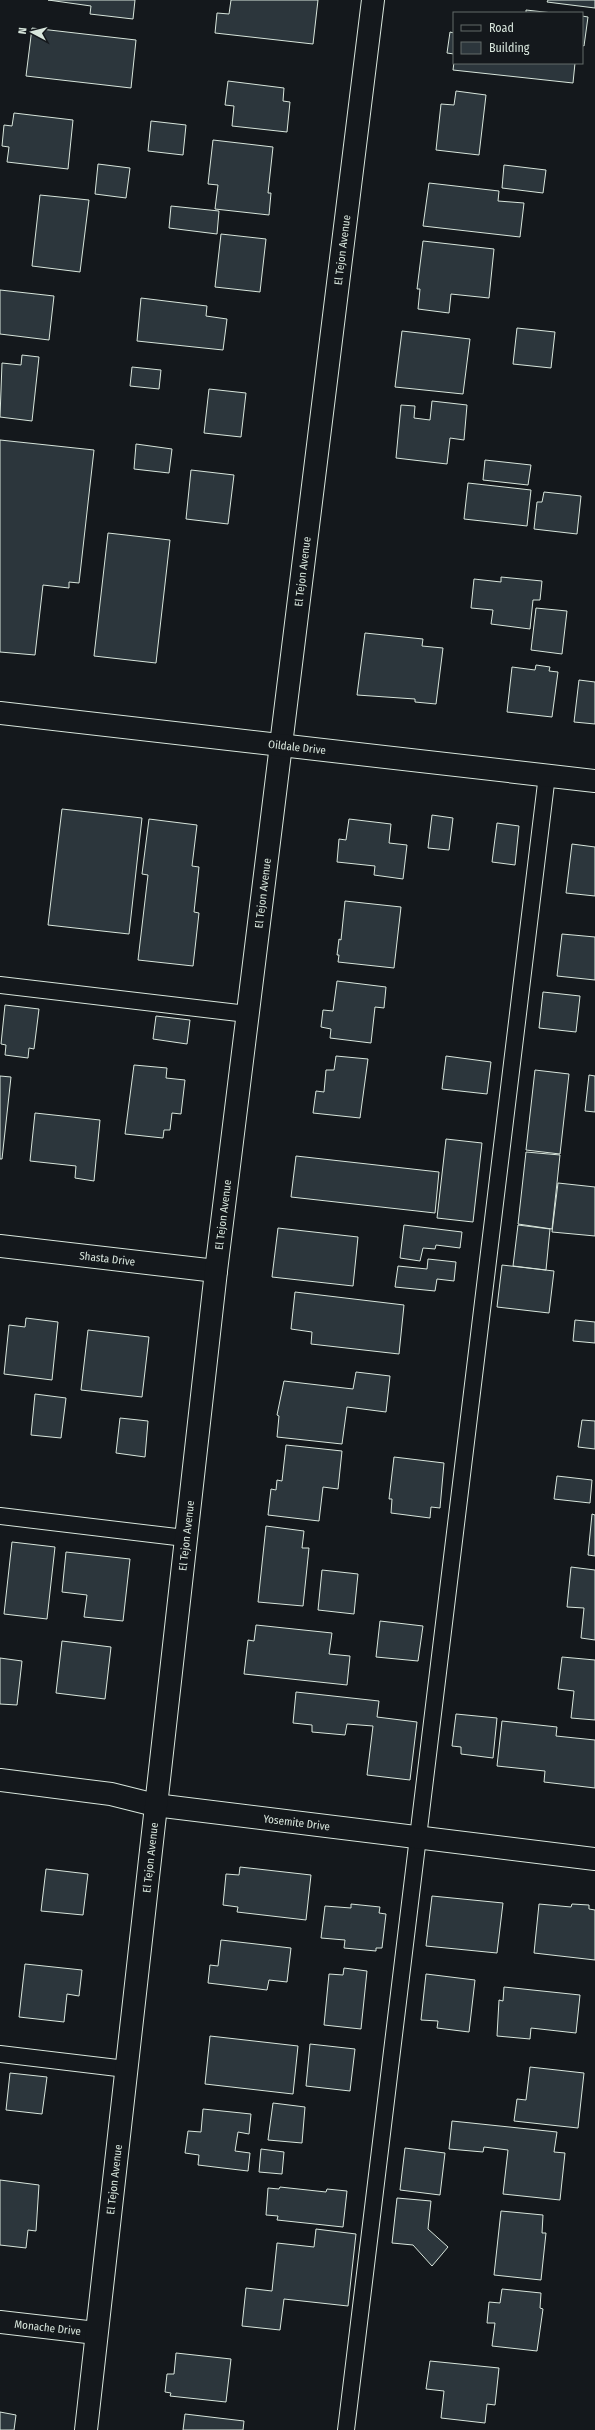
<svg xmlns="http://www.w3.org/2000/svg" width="595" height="2430" font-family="'Fira Sans Condensed',sans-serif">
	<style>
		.building { fill: #2c363c; stroke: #d8e6dc }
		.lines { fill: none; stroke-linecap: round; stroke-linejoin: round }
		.service-casing { stroke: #d8e6dc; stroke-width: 18 }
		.minor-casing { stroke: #d8e6dc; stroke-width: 24 }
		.tertiary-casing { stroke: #d8e6dc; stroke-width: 24 }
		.service { stroke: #14181c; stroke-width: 16 }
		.minor { stroke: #14181c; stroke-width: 22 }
		.tertiary { stroke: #14181c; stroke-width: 22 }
		.labels { text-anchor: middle; stroke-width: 3; stroke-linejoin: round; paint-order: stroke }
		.street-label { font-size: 11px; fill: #d8e6dc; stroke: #14181c }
	</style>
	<rect width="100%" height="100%" fill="#14181c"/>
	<path class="building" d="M48,0H135L133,19L90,14L91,6Z
		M231,0H318L313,44L215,33L217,13L229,14Z
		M548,0H595V8L547,2Z
		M526,10L553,13H526Z
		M582,16L588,17L584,46L582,45Z
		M32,28L136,40L131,88L26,76Z
		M450,32L454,33V54L447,53Z
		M454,62V63H575L573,83L453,70Z
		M228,81L284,88L283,101L290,102L287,132L232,126L234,106L225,105Z
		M456,91L486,95L479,155L436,150L441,104L454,105Z
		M14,113L73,120L68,169L7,162L9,147L2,146L4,125L12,126Z
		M151,121L186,125L183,155L148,151Z
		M213,140L273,147L268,193H271L269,215L215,209L218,185L208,184Z
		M98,164L130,168L126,198L95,194Z
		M504,165L546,170L543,193L502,188Z
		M429,183L499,191L498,201L524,203L520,237L423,226Z
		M40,195L89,200L80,272L32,266Z
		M171,206L219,211L217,234L169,228Z
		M221,234L266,239L260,292L215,287Z
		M423,241L494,249L489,298L451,294L449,313L418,309L420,289H417Z
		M0,290L54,296L49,340L0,334Z
		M141,298L207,306L206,316L227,319L223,350L137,341Z
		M517,328L555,332L551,368L513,364Z
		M402,331L470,339L463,394L395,387Z
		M22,355L39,357L32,421L0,417L2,363L21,365Z
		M132,367L161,370L159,389L130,386Z
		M209,389L246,393L241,437L204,433Z
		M432,401L467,405L464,440L450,438L447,464L396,458L401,405L415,406L414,418L430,420Z
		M0,440L94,450L79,583L69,582V588L43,585L35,655L0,652Z
		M136,444L172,449L169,473L134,469Z
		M485,460L531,465L528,485L483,480Z
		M191,470L234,475L228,524L186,519Z
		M468,483L531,490L527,526L464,519Z
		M544,492L581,496L577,534L534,529L537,502H542Z
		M108,533L170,540L156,663L94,656Z
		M501,577L542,581L540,600H533L530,629L491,624L493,610L471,608L474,579L501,582Z
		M536,608L567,611L562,654L531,650Z
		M365,633L423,639L422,646L443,648L436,704L415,702V699L357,695Z
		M536,665L550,667L549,671L558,672L552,717L507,712L512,667L535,670Z
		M579,680L595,682V724L574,722Z
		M62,809L142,818L129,934L48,925Z
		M432,815L453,818L449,850L428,848Z
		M149,819L197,825L192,866L199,867L194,912L199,913L193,966L138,960L148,875L142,874Z
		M349,819L391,824L389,843L407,845L403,879L374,875L375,866L337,862L339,839L346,840Z
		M497,823L519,826L515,865L492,862Z
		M572,844L595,847V896L566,893Z
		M345,901L401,907L394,968L338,962L339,955H337L339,939L341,940Z
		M562,934L595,937V980L557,976Z
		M337,981L386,987L384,1008L375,1007L371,1043L330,1038L331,1029L321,1027L323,1010L333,1011Z
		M543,992L580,996L576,1032L539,1028Z
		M5,1005L39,1009L34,1049L29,1048L28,1058L5,1055L6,1045L1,1044Z
		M156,1016L190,1020L187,1044L153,1039Z
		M336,1056L368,1059L360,1118L313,1113L316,1091L324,1092L326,1070H334Z
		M446,1056L491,1062L487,1094L442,1089Z
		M134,1065L167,1068L166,1078L185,1080L181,1114L172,1113L170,1130H164L163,1138L125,1134Z
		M535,1070L569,1074L560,1154L526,1150Z
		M589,1075L595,1076V1112L585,1111Z
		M0,1076L11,1077L2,1159H0Z
		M35,1113L100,1120L94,1181L75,1178L76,1166L30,1161Z
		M446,1139L482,1143L473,1222L437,1218Z
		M526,1152L560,1155L552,1229L518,1224Z
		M296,1156L439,1172L435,1213L291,1197Z
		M558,1183L595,1187V1236L552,1232Z
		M404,1225L462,1232L460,1248L436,1245L435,1249L423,1248L420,1261L400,1258Z
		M518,1225L550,1229L546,1270L513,1266Z
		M278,1228L358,1237L353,1286L272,1277Z
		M428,1259L456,1262L454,1281L437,1279L435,1291L395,1287L398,1266L427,1269Z
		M502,1265L554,1271L549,1313L497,1307Z
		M295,1292L404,1305L399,1354L311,1344L312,1332L291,1329Z
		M26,1318L58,1322L52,1380L4,1374L9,1325L25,1327Z
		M575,1320L595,1322V1343L573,1341Z
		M88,1330L149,1337L142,1397L81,1390Z
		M356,1372L390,1376L386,1412L347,1407L342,1444L277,1437L279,1416L277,1415L284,1381L353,1389Z
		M35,1394L66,1398L61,1438L31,1435Z
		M120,1418L148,1421L145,1457L116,1453Z
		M582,1420L595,1421V1449L578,1447Z
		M286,1445L342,1451L338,1489L323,1487L319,1521L268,1515L271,1489L276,1490L277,1480L282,1481Z
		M394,1457L444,1463L440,1508L431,1507L430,1518L391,1513L392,1499H389Z
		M557,1476L592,1480L590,1503L554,1499Z
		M592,1514L595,1515V1556L588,1555Z
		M266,1526L304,1531L302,1548H309L303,1606L258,1602Z
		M12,1542L55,1547L47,1619L4,1614Z
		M66,1552L130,1559L123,1621L84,1617L87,1595L62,1592Z
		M571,1567L595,1570V1640L581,1638L584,1608L567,1607Z
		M322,1570L358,1574L354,1614L318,1610Z
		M380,1621L423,1626L418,1661L376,1657Z
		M256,1625L332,1633L329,1654L350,1656L347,1685L244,1674L248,1640L254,1641Z
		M62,1641L111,1647L105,1699L56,1693Z
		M562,1657L595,1660V1720L571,1718L574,1691L558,1689Z
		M0,1658L22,1661L17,1705L0,1704Z
		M296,1692L379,1701L377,1717L417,1722L410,1780L367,1775L373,1726L347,1724L345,1735L312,1732V1725L293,1723Z
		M456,1714L497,1718L493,1758L461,1754V1747L452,1746Z
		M502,1721L557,1727L556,1736L595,1740V1788L544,1782L545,1771L497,1766Z
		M240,1867L311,1875L306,1920L237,1912L238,1907L223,1905L226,1874L239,1875Z
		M46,1869L88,1874L83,1915L41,1911Z
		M432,1896L503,1903L497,1953L426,1946Z
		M351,1904L380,1907L379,1913L386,1914L382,1948H376V1951L344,1948L345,1940L321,1938L325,1906L351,1908Z
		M539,1904L571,1907L572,1904L589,1905V1909L595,1910V1960L534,1953Z
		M221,1940L291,1948L287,1982L269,1980L267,1990L208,1983L210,1965L218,1966Z
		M25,1964L82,1970L79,1996L67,1994L64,2022L19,2017Z
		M344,1968L367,1971L361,2029L324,2025L329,1974L343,1975Z
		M426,1974L475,1980L469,2032L437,2028L438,2021L421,2020Z
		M504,1987L580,1995L576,2033L531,2028L530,2039L497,2036L499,2000L503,2001Z
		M210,2036L298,2046L293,2094L205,2084Z
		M310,2044L355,2049L350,2091L306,2086Z
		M530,2067L584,2073L578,2128L514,2121L517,2099L526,2100Z
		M10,2073L47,2077L42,2114L6,2110Z
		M273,2103L305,2107L302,2143L268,2140Z
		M203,2109L251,2114L249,2134L238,2132L235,2151L250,2153L248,2171L198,2165L199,2155L185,2153L188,2131L201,2132Z
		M452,2121L557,2132L554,2152L565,2153L560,2200L503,2194L508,2150L484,2147L483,2152L449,2149Z
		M405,2148L445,2153L440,2195L400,2190Z
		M261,2149L284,2152L282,2174L259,2172Z
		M0,2180L39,2185L36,2231L28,2230L26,2248L0,2245Z
		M280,2187L326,2192L327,2189L347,2191L343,2227L277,2220L278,2216L266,2215L268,2188L279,2189Z
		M397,2198L431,2201L428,2229L448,2247L432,2266L413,2245L392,2243Z
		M501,2211L543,2215L542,2233H546L541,2280L494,2275Z
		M316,2229L356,2234L348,2306L284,2299L280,2330L242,2326L246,2288L272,2291L277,2243L314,2247Z
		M502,2289L541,2293L540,2308L543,2309L537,2351L492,2346L495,2323H487L489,2302L500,2303Z
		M176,2353L231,2359L226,2402L170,2396L171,2393L165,2392L167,2374H174Z
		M430,2361L499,2368L495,2405L487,2404L485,2423L441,2418L444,2391L426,2389Z
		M0,2412L16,2415L14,2430H0Z
		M185,2414L244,2421L243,2430H183Z"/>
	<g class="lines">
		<defs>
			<path id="service" d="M0,985L247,1014
				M0,1516L185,1538
				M0,2054L126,2069
				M346,2430L547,775"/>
			<g id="minor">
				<path id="s1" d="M0,1246L216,1271"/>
				<path id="s2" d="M0,1780L111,1794L155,1805L595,1859"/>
				<path id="s3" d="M0,2322L96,2333"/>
				<path id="s4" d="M86,2430L216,1271L373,0"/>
			</g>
			<g id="tertiary">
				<path id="s5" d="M0,713L595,781"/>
			</g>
		</defs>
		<use href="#service" class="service-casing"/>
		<use href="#minor" class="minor-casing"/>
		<use href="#tertiary" class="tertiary-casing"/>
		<use href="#service" class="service"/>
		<use href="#minor" class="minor"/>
		<use href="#tertiary" class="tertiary"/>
	</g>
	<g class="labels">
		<g class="street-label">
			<text dy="4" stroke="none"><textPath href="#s4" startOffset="2195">El Tejon Avenue</textPath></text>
			<text dy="4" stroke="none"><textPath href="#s4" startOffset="1871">El Tejon Avenue</textPath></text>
			<text dy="4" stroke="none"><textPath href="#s5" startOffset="299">Oildale Drive</textPath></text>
			<text dy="4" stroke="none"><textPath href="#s4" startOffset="1547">El Tejon Avenue</textPath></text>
			<text dy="4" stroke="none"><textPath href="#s4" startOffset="1223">El Tejon Avenue</textPath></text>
			<text dy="4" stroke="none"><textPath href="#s1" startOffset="108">Shasta Drive</textPath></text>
			<text dy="4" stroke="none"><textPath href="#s4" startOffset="900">El Tejon Avenue</textPath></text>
			<text dy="4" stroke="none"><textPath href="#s2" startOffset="300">Yosemite Drive</textPath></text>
			<text dy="4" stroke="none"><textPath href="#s4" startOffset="576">El Tejon Avenue</textPath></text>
			<text dy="4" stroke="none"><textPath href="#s4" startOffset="252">El Tejon Avenue</textPath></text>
			<text dy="4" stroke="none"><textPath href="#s3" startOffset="48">Monache Drive</textPath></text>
		</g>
	</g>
	<rect x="453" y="12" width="130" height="52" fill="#14181c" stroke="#626a69"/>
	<rect x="461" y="25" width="20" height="6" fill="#14181c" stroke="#626a69"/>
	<text x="489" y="32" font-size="12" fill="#d8e6dc">Road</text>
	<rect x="461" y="42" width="20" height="12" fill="#2c363c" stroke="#626a69"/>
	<text x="489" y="52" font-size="12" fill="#d8e6dc">Building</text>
	<g transform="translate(32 32) rotate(277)" stroke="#14181c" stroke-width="3" paint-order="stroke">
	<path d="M0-3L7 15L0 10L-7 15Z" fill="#d8e6dc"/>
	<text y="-6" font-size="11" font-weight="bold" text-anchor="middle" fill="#d8e6dc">N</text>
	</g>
</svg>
